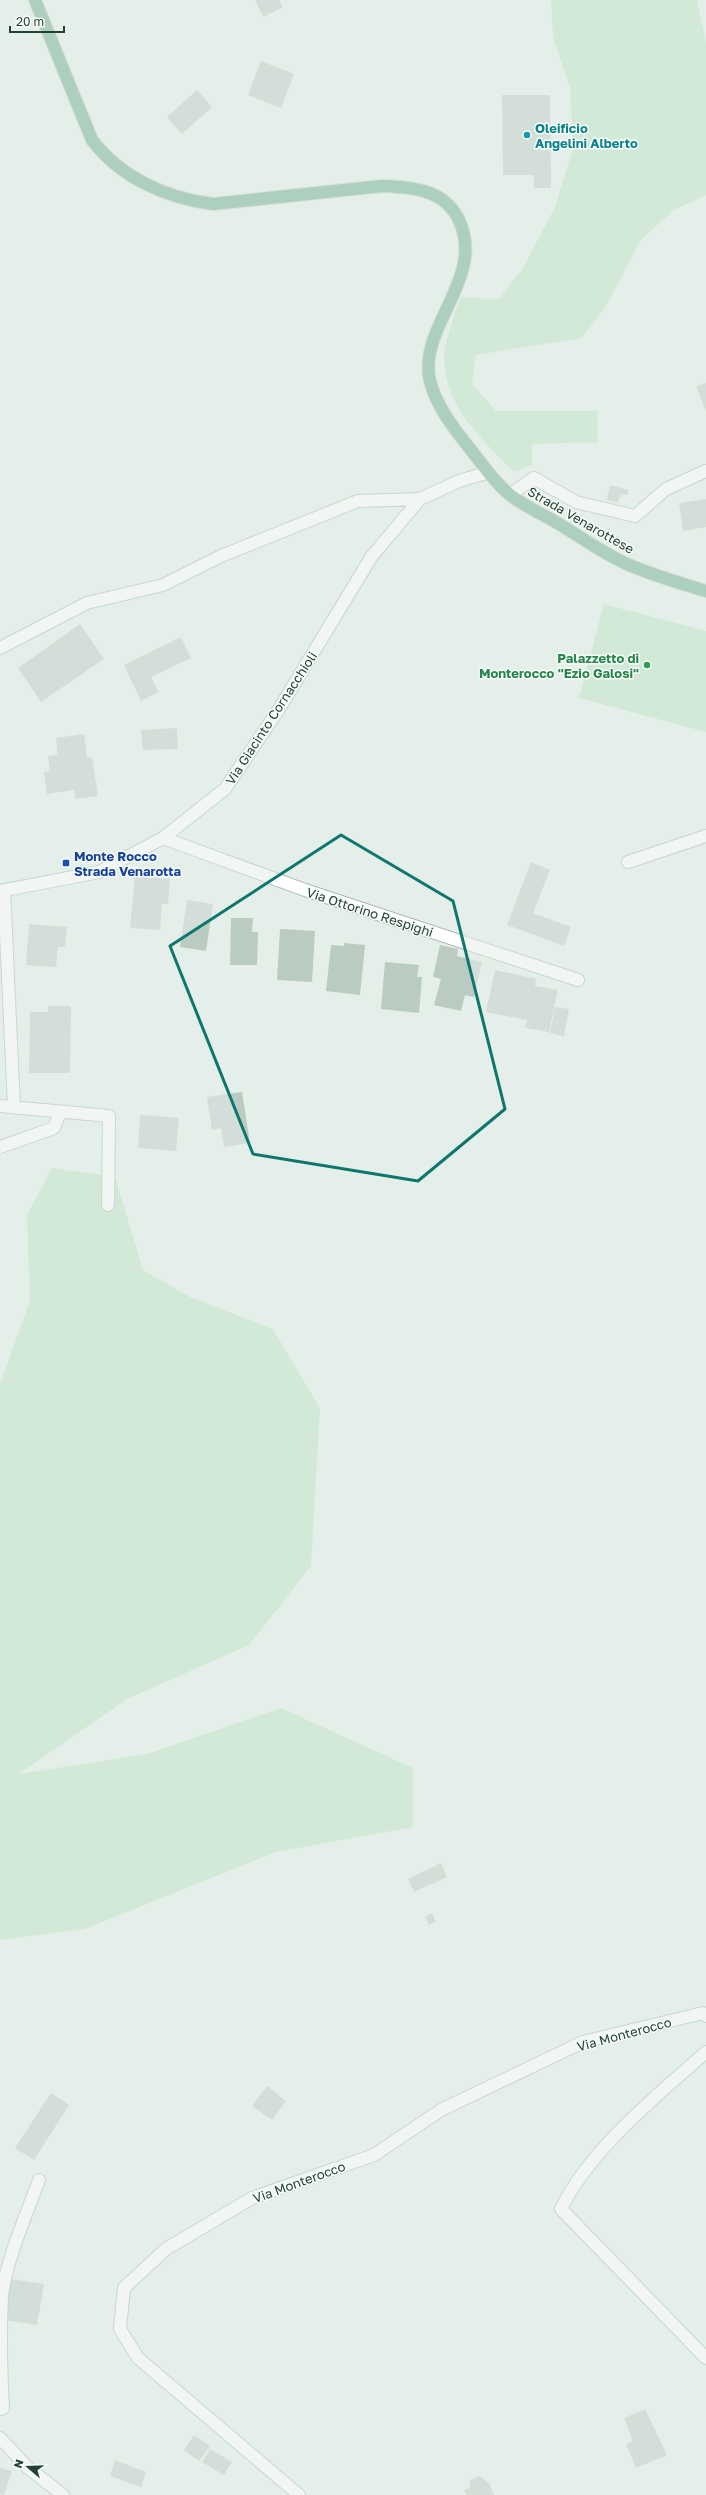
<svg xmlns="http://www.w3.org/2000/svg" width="706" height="2495" font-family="'Golos Text',sans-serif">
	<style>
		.green { fill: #bde2c1 }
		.building { fill: #bacbc1 }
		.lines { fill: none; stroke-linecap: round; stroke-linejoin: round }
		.minor-casing { stroke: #a7b8af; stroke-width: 14 }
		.major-casing { stroke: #c1cac6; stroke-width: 14 }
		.minor { stroke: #fff; stroke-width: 12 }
		.major { stroke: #67a88c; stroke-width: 12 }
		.marked { fill: none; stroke: #0f766e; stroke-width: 3; stroke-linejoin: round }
		.culture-dot { fill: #0f9aa8; stroke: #f7fbf8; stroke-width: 1.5 }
		.leisure-dot { fill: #2e9e5b; stroke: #f7fbf8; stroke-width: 1.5 }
		.transit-dot { fill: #1a4fb4; stroke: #f7fbf8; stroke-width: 1.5 }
		.labels { text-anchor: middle; stroke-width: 3; stroke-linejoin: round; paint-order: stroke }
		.culture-label { font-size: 13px; font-weight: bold; fill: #0d838f; stroke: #f7fbf8; text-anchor: start }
		.street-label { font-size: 13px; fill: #224335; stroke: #f7fbf8 }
		.leisure-label { font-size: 13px; font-weight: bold; fill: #27864d; stroke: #f7fbf8; text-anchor: end }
		.transit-label { font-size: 13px; font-weight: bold; fill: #164399; stroke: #f7fbf8; text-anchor: start }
	</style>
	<rect width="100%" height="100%" fill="#e5efe9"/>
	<path class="green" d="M551,0H697L706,42V195L674,210L641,240L606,306L582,338L476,355L472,384L496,411H597L598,442L532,444V465L514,472C483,440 445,408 444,359C443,345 456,312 460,297L499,299L523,268L555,207L573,149L570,88L553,37Z
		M604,604L706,631V732L579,698Z
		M52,1168L115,1177L143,1270L190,1297L273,1329L320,1408L311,1566L249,1645L127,1699L19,1774L147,1754L281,1708L413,1768V1827L276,1852L85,1929L0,1940V1384L30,1301L27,1215Z"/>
	<path class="building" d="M255,0H279L283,7L263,17Z
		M261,61L294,74L281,108L248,95Z
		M197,90L212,107L182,134L167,117Z
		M502,95H550L551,188H534V175H503Z
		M706,383V412L696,386Z
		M610,485L629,490L627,495L621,494L618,503L607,500Z
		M706,499V527L683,531L679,503Z
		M80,624L104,659L41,702L18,668Z
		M181,637L191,658L151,677L159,692L141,701L124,665Z
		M177,728L178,749L143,750L141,730Z
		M84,734L87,758L92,757L98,796L75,799L74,790L47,794L44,772L50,771L48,756L58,755L56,738Z
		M531,862L550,870L533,913L571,927L564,946L507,925Z
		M135,876L170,879L168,904H162L160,930L130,928Z
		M187,900L213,904L206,951L180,947Z
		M231,918H253L252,932H258L257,965H230Z
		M29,924L67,927L65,947H58L56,967L26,965Z
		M280,929L315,931L312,982L277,980Z
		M344,943L365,945L360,995L326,991L331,945L344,946Z
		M440,945L458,949L457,956L482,962L474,997L465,995L461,1011L434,1005L441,979L433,977Z
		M385,962L419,965L417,977H422L419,1013L381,1009Z
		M495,970L536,979L535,986L558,990L549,1032L525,1028L527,1020L486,1012Z
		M48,1006H71L70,1073H29L30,1012H48Z
		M555,1007L569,1009L564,1036L550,1033Z
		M242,1092L250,1143L224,1147L221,1128L212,1130L207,1097Z
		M140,1115L179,1118L176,1151L138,1148Z
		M441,1863L447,1877L414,1892L408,1879Z
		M432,1913L436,1922L429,1925L425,1917Z
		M267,2086L286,2101L272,2120L252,2106Z
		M51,2093L69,2105L34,2160L15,2148Z
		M11,2279L44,2284L37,2325L4,2320Z
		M645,2409L667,2455L636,2468L626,2444L633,2441L624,2418Z
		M194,2435L210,2446L199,2461L184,2450Z
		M210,2449L232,2462L224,2475L202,2462Z
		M115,2460L146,2472L141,2487L110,2476Z
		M0,2468L12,2471L4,2495L0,2494Z
		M480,2476L489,2483L494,2495H466L464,2490L471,2487L469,2481Z"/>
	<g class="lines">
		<defs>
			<path id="minor" d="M510,495L534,478L576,502L635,516L666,489L706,471
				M0,648L87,603L163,585L221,556L358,501L420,499
				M163,838L305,890L578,980
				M628,862L706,836
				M4,890L14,1107
				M0,891L99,872L163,838L225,789L279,709L372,556L420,499L459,481L486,473
				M0,1106L109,1116L108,1205
				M0,1147L54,1128L60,1112
				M706,2052C657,2096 590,2149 561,2209L706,2358
				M0,2409L3,2408C1,2371 0,2334 2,2297C5,2263 27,2213 39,2180
				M0,2438L27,2467L63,2495
				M299,2495L138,2358L120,2329L124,2288L166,2249L252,2198L374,2155L441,2110L583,2042L703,2013L706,2016"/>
			<path id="major" d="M35,0L92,140C121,178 166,198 213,204L382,186C411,187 443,189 458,218C488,277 417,326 430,381C436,405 452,426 467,445C481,462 492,480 509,494C522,505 540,513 554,521C578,535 602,553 627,564C652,575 679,583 706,591"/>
		</defs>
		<use href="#minor" class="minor-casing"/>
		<use href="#major" class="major-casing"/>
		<use href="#minor" class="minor"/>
		<use href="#major" class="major"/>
	</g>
	<path d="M0 0H706V2495H0ZM341,835L453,901L505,1109L418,1181L253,1154L170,946Z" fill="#e5efe9" fill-opacity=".55" fill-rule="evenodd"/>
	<path class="marked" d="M341,835L453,901L505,1109L418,1181L253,1154L170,946Z"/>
	<circle class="culture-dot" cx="527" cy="135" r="4"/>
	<circle class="leisure-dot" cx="647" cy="665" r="4"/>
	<rect class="transit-dot" x="62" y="859" width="8" height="8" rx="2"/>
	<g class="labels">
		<g class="culture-label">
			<text x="535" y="133">Oleificio<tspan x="535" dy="15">Angelini Alberto</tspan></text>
		</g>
		<g class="street-label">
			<text transform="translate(581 520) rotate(30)" y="5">Strada Venarottese</text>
			<text transform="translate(271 718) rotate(-57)" y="5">Via Giacinto Cornacchioli</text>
			<text transform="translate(370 912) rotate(18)" y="5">Via Ottorino Respighi</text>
			<text transform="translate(624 2034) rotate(-15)" y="5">Via Monterocco</text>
			<text transform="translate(299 2182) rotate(-20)" y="5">Via Monterocco</text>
		</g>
		<g class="leisure-label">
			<text x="639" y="663">Palazzetto di<tspan x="639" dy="15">Monterocco "Ezio Galosi"</tspan></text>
		</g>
		<g class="transit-label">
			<text x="74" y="861">Monte Rocco<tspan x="74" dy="15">Strada Venarotta</tspan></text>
		</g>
	</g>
	<g transform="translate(28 2467) rotate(289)" stroke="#f7fbf8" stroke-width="3" paint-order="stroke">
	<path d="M0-3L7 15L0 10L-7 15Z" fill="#224335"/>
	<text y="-6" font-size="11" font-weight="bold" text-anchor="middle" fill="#224335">N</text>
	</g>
	<path d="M10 26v6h54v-6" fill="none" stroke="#224335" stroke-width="2"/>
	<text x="16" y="26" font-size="12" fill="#224335" stroke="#f7fbf8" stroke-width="3" paint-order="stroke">20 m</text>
</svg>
